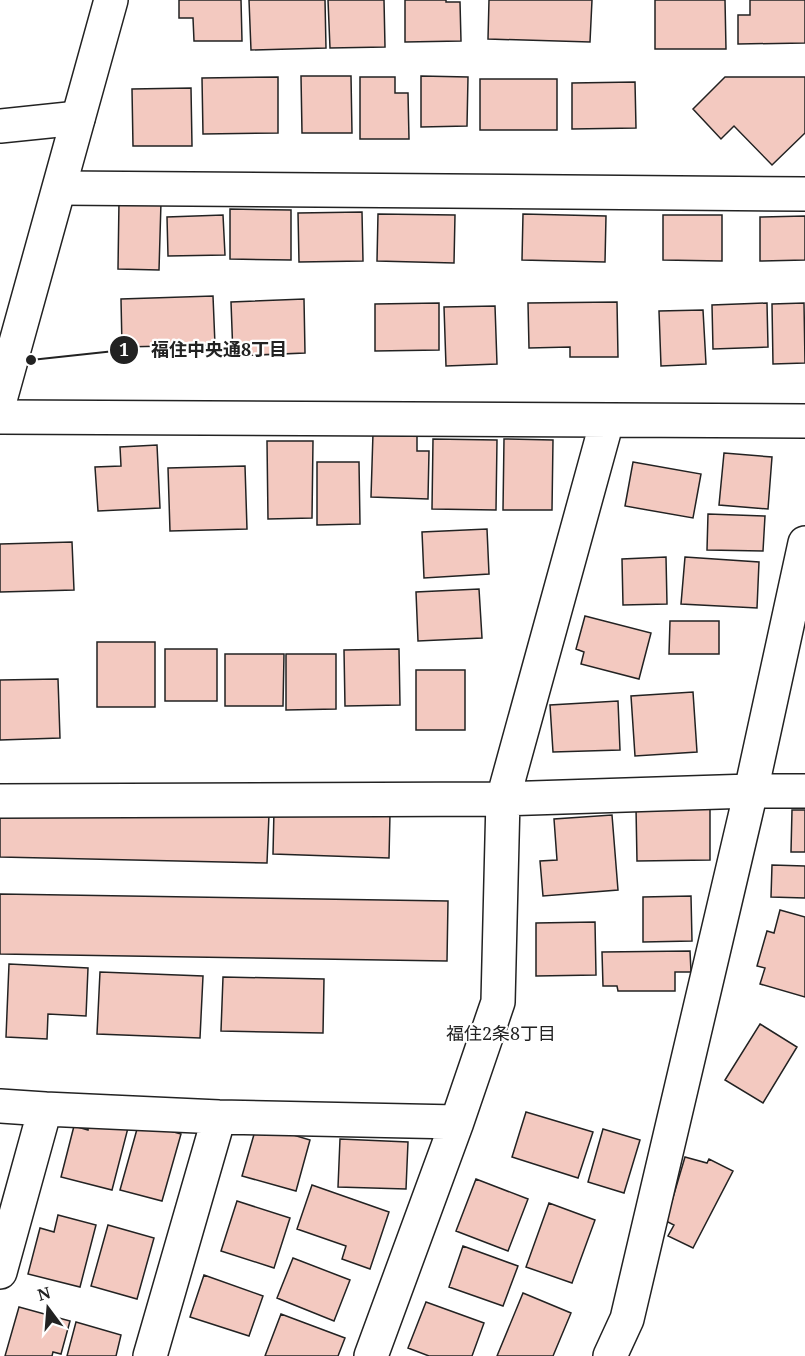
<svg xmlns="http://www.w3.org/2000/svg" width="805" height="1356" font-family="'Noto Serif','Noto Sans JP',serif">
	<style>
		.building { fill: #f3c9c0; stroke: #222; stroke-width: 1.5 }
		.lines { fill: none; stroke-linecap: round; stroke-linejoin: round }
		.minor-casing { stroke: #222; stroke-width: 36 }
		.tertiary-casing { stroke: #222; stroke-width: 36 }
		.minor { stroke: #fff; stroke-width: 33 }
		.tertiary { stroke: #fff; stroke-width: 33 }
		.labels { text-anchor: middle; stroke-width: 4.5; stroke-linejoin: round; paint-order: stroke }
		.neighbourhood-label { font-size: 18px; fill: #222; stroke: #fff }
		.leader { fill: none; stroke: #222; stroke-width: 2 }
		.callout-dot { fill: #222; stroke: #fff; stroke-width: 2 }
		.mark-label { font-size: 18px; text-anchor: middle; font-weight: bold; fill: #fff }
		.callout-label { font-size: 18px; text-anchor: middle; font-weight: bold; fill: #222; stroke: #fff; stroke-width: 4.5; stroke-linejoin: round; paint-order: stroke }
	</style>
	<rect width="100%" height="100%" fill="#fff"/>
	<path class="building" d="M179,0H241L242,41H194L193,18H179Z
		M249,0H325L326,48L251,50Z
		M328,0H384L385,47L330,48Z
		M405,0H446V2H460L461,41L405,42Z
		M489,0H592L590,42L488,39Z
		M655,0H725L726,49H655Z
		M750,0H805V43L738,44V15H750Z
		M301,76H351L352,133H302Z
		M421,76L468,77L467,126L421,127Z
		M278,77V133L203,134L202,78Z
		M360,77H395V93H408L409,139H360Z
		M725,77H805V133L772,165L734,126L721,139L693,109Z
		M480,79H557V130H480Z
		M635,82L636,128L572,129V83Z
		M191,88L192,146H133L132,89Z
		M119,201L161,202L159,270L118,269Z
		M230,209L291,210V260L230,259Z
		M362,212L363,261L299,262L298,213Z
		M378,214L455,215L454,263L377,261Z
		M523,214L606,216L605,262L522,260Z
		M223,215L225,255L168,256L167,217Z
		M663,215H722V261L663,260Z
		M805,216V260L760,261V217Z
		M213,296L215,345L122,347L121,299Z
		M304,299L305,353L233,356L231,302Z
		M617,302L618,357H570V347L529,348L528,303Z
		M439,303V350L375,351V304Z
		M767,303L768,347L713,349L712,305Z
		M804,303L805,363L773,364L772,304Z
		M495,306L497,364L446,366L444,307Z
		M703,310L706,364L661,366L659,311Z
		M373,433L417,434V451H429L428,499L371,497Z
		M433,439L497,440L496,510L432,509Z
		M504,439L553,440L552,510H503Z
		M267,441H313L312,518L268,519Z
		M157,445L160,508L98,511L95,467L121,466L120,447Z
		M724,453L772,457L768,509L719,505Z
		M317,462H359L360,524L317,525Z
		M633,462L701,474L693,518L625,506Z
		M245,466L247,529L170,531L168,468Z
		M708,514L765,516L763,551L707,550Z
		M487,529L489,574L424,578L422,532Z
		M72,542L74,590L0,592V544Z
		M666,557L667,604L623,605L622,559Z
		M685,557L759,562L757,608L681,604Z
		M479,589L482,638L418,641L416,592Z
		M585,616L651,633L639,679L581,664L584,652L576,649Z
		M670,621H719V654H669Z
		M97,642H155V707H97Z
		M165,649H217V701H165Z
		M399,649L400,705L345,706L344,650Z
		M225,654H284L283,706H225Z
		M286,654H336V709L286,710Z
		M416,670H465V730H416Z
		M58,679L60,738L0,740V680Z
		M693,692L697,752L635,756L631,696Z
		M618,701L620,750L553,752L550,705Z
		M0,807L269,814L267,863L0,857Z
		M636,808H710V860L637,861Z
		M274,810L390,814L389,858L273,854Z
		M792,810H805V852H791Z
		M612,815L618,890L543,896L540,861L557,860L554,819Z
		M772,865L805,866V898L771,897Z
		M0,894L448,901L447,961L0,954Z
		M691,896L692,941L643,942V897Z
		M780,910L805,917V997L760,984L765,968L757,966L767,931L774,933Z
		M595,922L596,975L536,976V923Z
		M690,951L691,972H675V991H618L617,986H603L602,952Z
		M9,964L88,968L86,1016L48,1014L47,1039L6,1037Z
		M100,972L203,976L200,1038L97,1034Z
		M223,977L324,979L323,1033L221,1031Z
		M760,1024L797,1047L763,1103L725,1080Z
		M526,1112L593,1132L578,1178L512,1157Z
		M139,1122L181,1134L162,1201L120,1190Z
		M89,1123L128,1128L112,1190L61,1177L74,1126L88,1130Z
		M257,1124L310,1140L296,1191L242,1176Z
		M603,1129L640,1140L624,1193L588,1182Z
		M340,1139L408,1142L406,1189L338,1187Z
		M685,1157L707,1163L709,1159L733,1171L693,1248L668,1236L674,1225L666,1221Z
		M476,1179L528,1199L508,1251L456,1231Z
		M312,1185L389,1212L370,1269L342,1259L346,1246L297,1229Z
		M237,1201L290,1218L274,1268L221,1251Z
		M549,1203L595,1220L572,1283L526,1267Z
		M58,1215L96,1225L80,1287L28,1274L40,1228L54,1232Z
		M108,1225L154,1238L137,1299L91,1286Z
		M463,1246L518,1266L503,1306L449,1287Z
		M293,1258L350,1280L334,1321L277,1298Z
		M204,1275L263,1296L249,1336L190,1317Z
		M523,1293L571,1313L553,1356H497Z
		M426,1302L484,1323L472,1356H429L408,1348Z
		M19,1307L70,1321L61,1354L53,1352L52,1356H5Z
		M281,1314L345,1338L338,1356H265Z
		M76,1322L121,1335L116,1356H67Z"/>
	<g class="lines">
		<defs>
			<path id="minor" d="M0,126L78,118
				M60,188L805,194
				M0,417L805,421
				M0,801L503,799L751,791H805
				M0,1106L45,1109L0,1272
				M45,1109L219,1117L457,1122L498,1002L503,799L607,421
				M150,1356L219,1117
				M371,1356L457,1122
				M610,1356L627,1319L751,791L805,543"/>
			<path id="tertiary" d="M0,400L111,0"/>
		</defs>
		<use href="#minor" class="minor-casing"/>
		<use href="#tertiary" class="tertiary-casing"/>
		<use href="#minor" class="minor"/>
		<use href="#tertiary" class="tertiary"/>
	</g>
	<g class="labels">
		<g class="neighbourhood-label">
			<text x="501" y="1040">福住2条8丁目</text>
		</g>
	</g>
	<path class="leader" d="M31 360L124 350"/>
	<g class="callout-dot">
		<circle cx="31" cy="360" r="6"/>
		<circle cx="124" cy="350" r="15"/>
	</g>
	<g class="mark-label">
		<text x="124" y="356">1</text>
	</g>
	<g class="callout-label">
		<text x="219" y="356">福住中央通8丁目</text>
	</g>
	<g transform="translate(48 1308) rotate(344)" stroke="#ffffff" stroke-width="4.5" paint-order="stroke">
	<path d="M0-4.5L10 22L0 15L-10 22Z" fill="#222222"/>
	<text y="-9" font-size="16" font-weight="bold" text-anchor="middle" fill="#222222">N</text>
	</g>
</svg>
